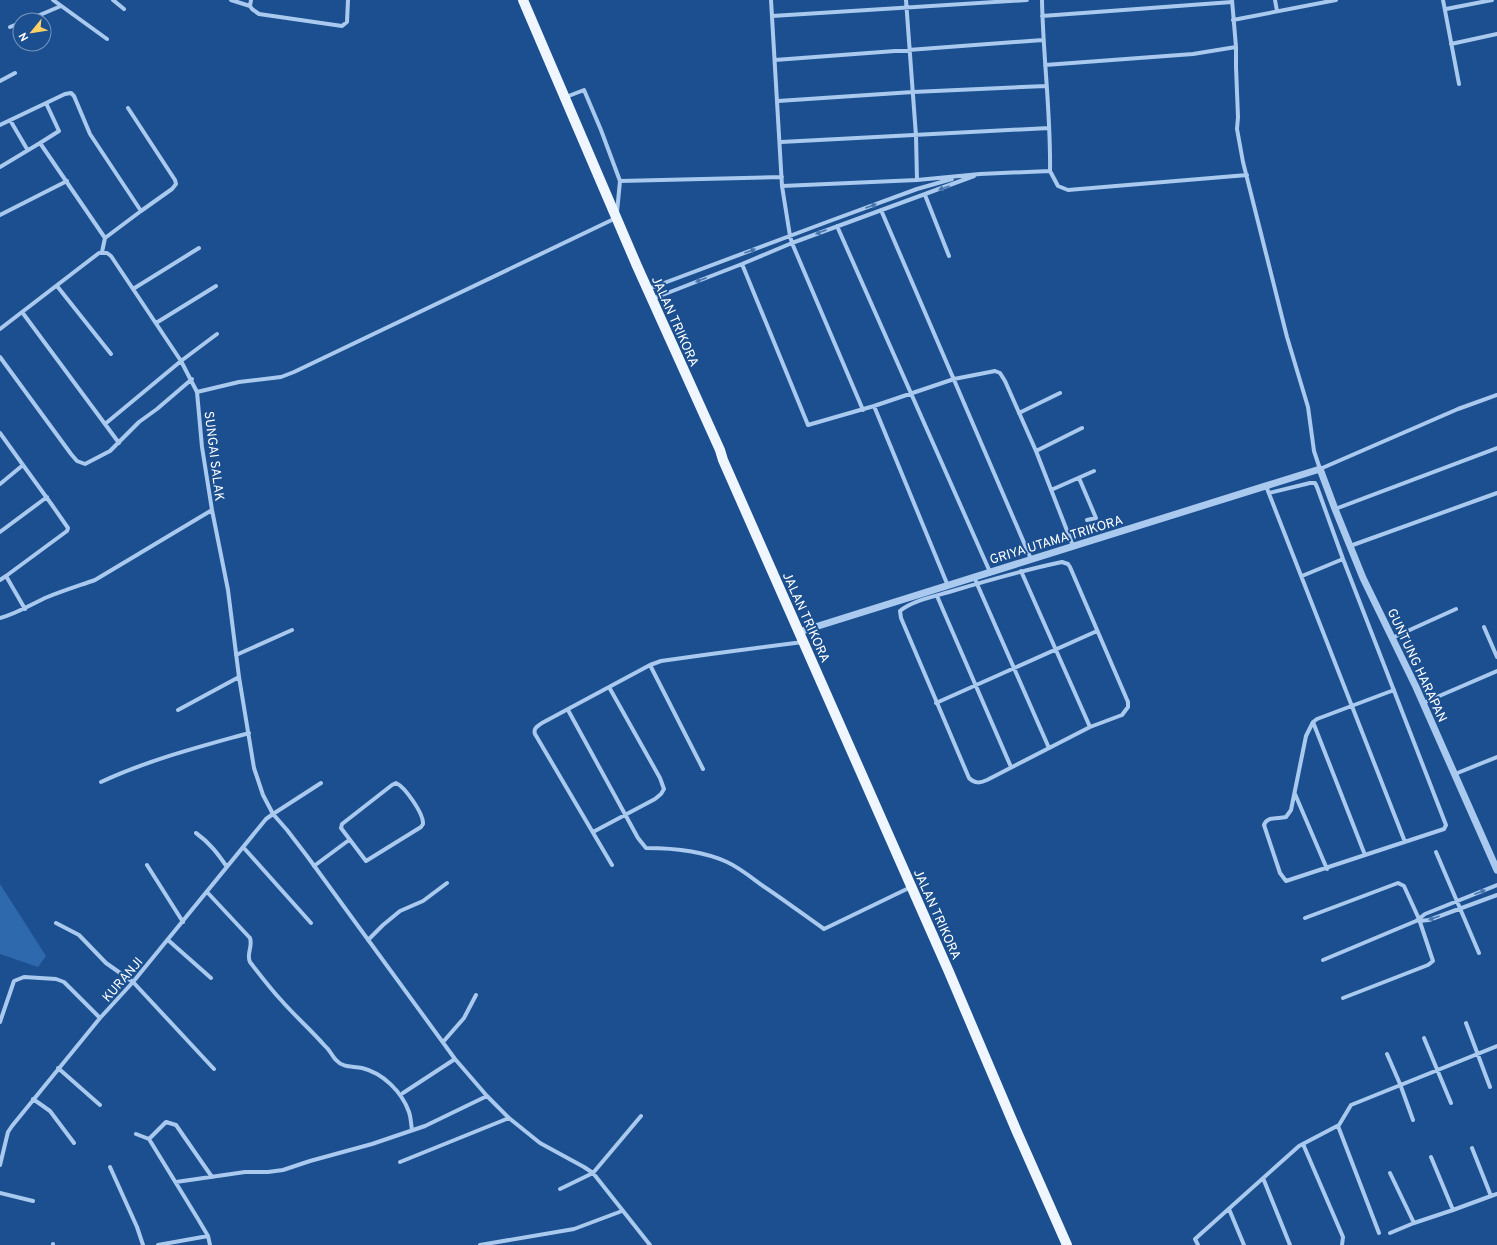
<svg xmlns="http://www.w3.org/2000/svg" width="1497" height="1245" font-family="Overpass,sans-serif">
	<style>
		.green { fill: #2e69ad }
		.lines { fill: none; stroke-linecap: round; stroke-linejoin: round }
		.minor { stroke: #a9c9ee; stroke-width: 4 }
		.tertiary { stroke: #a9c9ee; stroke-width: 7 }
		.primary { stroke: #f0f6ff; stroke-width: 10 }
		.oneway { fill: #4674ac }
		.labels { text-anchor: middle; stroke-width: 4; stroke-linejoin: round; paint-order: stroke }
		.street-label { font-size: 13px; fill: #fff; stroke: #1b4f8f }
	</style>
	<rect width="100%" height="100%" fill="#1b4f8f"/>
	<path class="green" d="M0,884L46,956L38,967L0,954Z"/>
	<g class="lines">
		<path class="minor" d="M53,0L107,39
			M113,0L124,9
			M231,0L250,6L252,9L259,14L342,26L347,22L348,0
			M771,0L782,186L790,236L792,243L863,410
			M906,0L916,136L917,180
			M1232,0L1236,47V67L1238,117L1237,129L1243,162L1287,337L1308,407L1314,451L1320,469L1458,409L1497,395
			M1275,0L1277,11
			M1443,0L1459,84
			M250,6L251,0
			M1446,9L1492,0
			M772,16L1027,0
			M1042,16L1232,2
			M28,20L61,6
			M1233,20L1336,0
			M10,27L20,23
			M1451,44L1497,34
			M775,60L1043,40
			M1045,65L1193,54L1236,47
			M0,81L15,73
			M566,97L584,90L601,130L620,181L782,177
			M778,101L913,92L1046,86
			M128,108L175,180L176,184L172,189L141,211
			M10,120L27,149
			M0,125L65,94L71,93L74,96L90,134L141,211L105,238L102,252
			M781,142L1049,128
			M40,143L59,131L46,103
			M0,167L40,143L105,238
			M1050,171L1058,186L1068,190L1247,175
			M782,186L917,180L980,174L1050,171C1051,114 1043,57 1042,0
			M925,195L949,256
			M881,210L1031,559
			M617,212L620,181
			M0,215L67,181
			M837,226L990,572
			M742,264L808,425L874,406L954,379L995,371L1000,373L1005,381L1036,451L1073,546
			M57,286L111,354
			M133,289L199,248
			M648,289L827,222L917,189L952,179
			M652,299L742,264L792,243L974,176
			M22,312L119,443
			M156,323L216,286
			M0,329L99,253H107L111,256L181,361L197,392L202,447L212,510L228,590L239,677L254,768L263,795L273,814L287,830L307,856L455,1059L487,1096L509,1118L540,1143L584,1167L593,1173L650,1245
			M0,357L71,454L77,461L85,464L110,451L139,422L157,409L192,379
			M197,392L239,382L281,377L294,372L616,218
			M874,406L948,586
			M1019,413L1060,393
			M105,424L181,361L217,334
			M0,433L23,465L0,484
			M1036,451L1082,428
			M23,465L52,505L68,528L67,531L6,576L25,609
			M1079,478L1096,518L1087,520
			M1266,486L1405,842
			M1051,490L1094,471
			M1269,493L1310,483H1315L1317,487L1343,559L1446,825L1444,829L1286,881L1280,873L1264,825C1267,816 1278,819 1286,817L1291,810L1306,736L1313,722L1317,719L1394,690
			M1335,509L1497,448
			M0,532L47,497
			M1350,546L1497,493
			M1062,562L1068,564L1070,567L1128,702V707L1122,715L1090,727L987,780C980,783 975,784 969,778L901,618L900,611C911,601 935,596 949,592C986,581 1023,570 1062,562Z
			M1021,571L1090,727
			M1302,576L1343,559
			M974,577L1049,748
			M0,580L6,576
			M937,596L1011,767
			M0,618C16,614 30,605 45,598C62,591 78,586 95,580L212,510
			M1484,627L1497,657
			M1392,638L1456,609
			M236,655L292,630
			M650,665L703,769
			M936,703L1097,631
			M1423,703L1497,671
			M178,710L239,677
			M568,710L638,838L646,848C673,848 703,851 727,862C740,868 752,878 763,886C784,900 804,915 824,929L911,887
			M1313,722L1365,855
			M1455,774L1497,757
			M101,782C148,760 199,747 249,733
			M396,783C405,787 424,814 423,824L421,827L366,861L341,828L342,824L392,785Z
			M1295,794L1327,869
			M593,832L655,799L661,794L664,789L660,778L609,687
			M196,833C210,843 218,854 227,867
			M243,847L311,923
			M1436,852L1479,953
			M147,865L183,922
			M612,865L535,734C533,728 538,726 542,723L650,665L661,661L711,654L803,642
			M314,866L349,840
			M207,892L250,938C253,947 246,954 250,962C260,975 270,988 281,1000C295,1016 311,1030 325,1046C330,1050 332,1056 336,1060C343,1068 352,1066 362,1068C383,1073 402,1092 409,1112C411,1118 411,1124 412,1130
			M1305,918L1398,883L1404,886L1419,919L1433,961L1428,965L1343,998
			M1419,921L1429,920L1497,895
			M56,923L79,935L106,963L133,982L214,1069
			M168,940L211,978
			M368,940L383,925L400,911L423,901L447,883
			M1323,960L1416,921L1425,914L1497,885
			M0,1022L14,981L24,977L56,979L64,982L100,1018
			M1466,1023L1490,1087
			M1424,1038L1451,1103
			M443,1042L464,1018L476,995
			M1387,1054L1400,1084L1413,1120
			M58,1068L100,1105
			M403,1093L455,1059
			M33,1099L50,1111L74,1143
			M1338,1126L1379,1233
			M136,1134L149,1139L198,1219L208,1236L210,1245
			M149,1139L166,1122L176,1125L212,1177
			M1303,1144L1343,1237L1342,1245
			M1472,1148L1491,1196L1497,1194
			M1431,1157L1453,1210L1491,1196
			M400,1162L509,1118
			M0,1165L8,1132L12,1126L100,1018L133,982L266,819L273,814L321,783
			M110,1167L137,1227L143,1245
			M1390,1173L1414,1223L1453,1210
			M1263,1178L1290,1245
			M176,1182L245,1172H268L283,1170L310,1161L372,1144L425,1126L487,1096
			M560,1189L593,1173L641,1116
			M0,1193L33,1201
			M1229,1209L1244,1245
			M1390,1233L1414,1223
			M53,1244V1245
			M158,1245L208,1236
			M480,1245L574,1229L622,1211
			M1198,1245L1195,1239L1299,1146L1339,1125L1351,1105L1497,1046"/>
		<path class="tertiary" d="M799,632L1320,469L1335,509L1363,578L1416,687L1497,870"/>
		<path class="primary" d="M523,0L637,266L720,450L723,460L949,972L1017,1132L1067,1245"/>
	</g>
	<defs><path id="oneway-solid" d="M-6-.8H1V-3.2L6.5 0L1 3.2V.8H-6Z"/></defs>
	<g class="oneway">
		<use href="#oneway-solid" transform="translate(944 188) rotate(160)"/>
		<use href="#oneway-solid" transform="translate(871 206) rotate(-20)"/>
		<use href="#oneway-solid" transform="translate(821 232) rotate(159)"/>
		<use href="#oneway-solid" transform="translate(750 251) rotate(-20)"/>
		<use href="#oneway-solid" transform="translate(701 280) rotate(159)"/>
		<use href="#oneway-solid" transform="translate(1480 892) rotate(-21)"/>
		<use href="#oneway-solid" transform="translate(1434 918) rotate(160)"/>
	</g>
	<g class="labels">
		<g class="street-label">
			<text transform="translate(676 321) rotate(66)" y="5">JALAN TRIKORA</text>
			<text transform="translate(215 456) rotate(83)" y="5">SUNGAI SALAK</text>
			<text transform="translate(1056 539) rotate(-17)" y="5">GRIYA UTAMA TRIKORA</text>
			<text transform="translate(807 617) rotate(66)" y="5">JALAN TRIKORA</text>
			<text transform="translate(1418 665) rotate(65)" y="5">GUNTUNG HARAPAN</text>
			<text transform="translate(938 914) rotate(66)" y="5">JALAN TRIKORA</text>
			<text transform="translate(122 979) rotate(-49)" y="5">KURANJI</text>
		</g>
	</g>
	<g transform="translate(32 32) rotate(240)"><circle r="19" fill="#1b4f8f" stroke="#7695bc"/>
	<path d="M0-3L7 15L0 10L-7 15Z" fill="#ffd166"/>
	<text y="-6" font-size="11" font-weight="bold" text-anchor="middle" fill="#ffffff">N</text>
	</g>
</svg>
